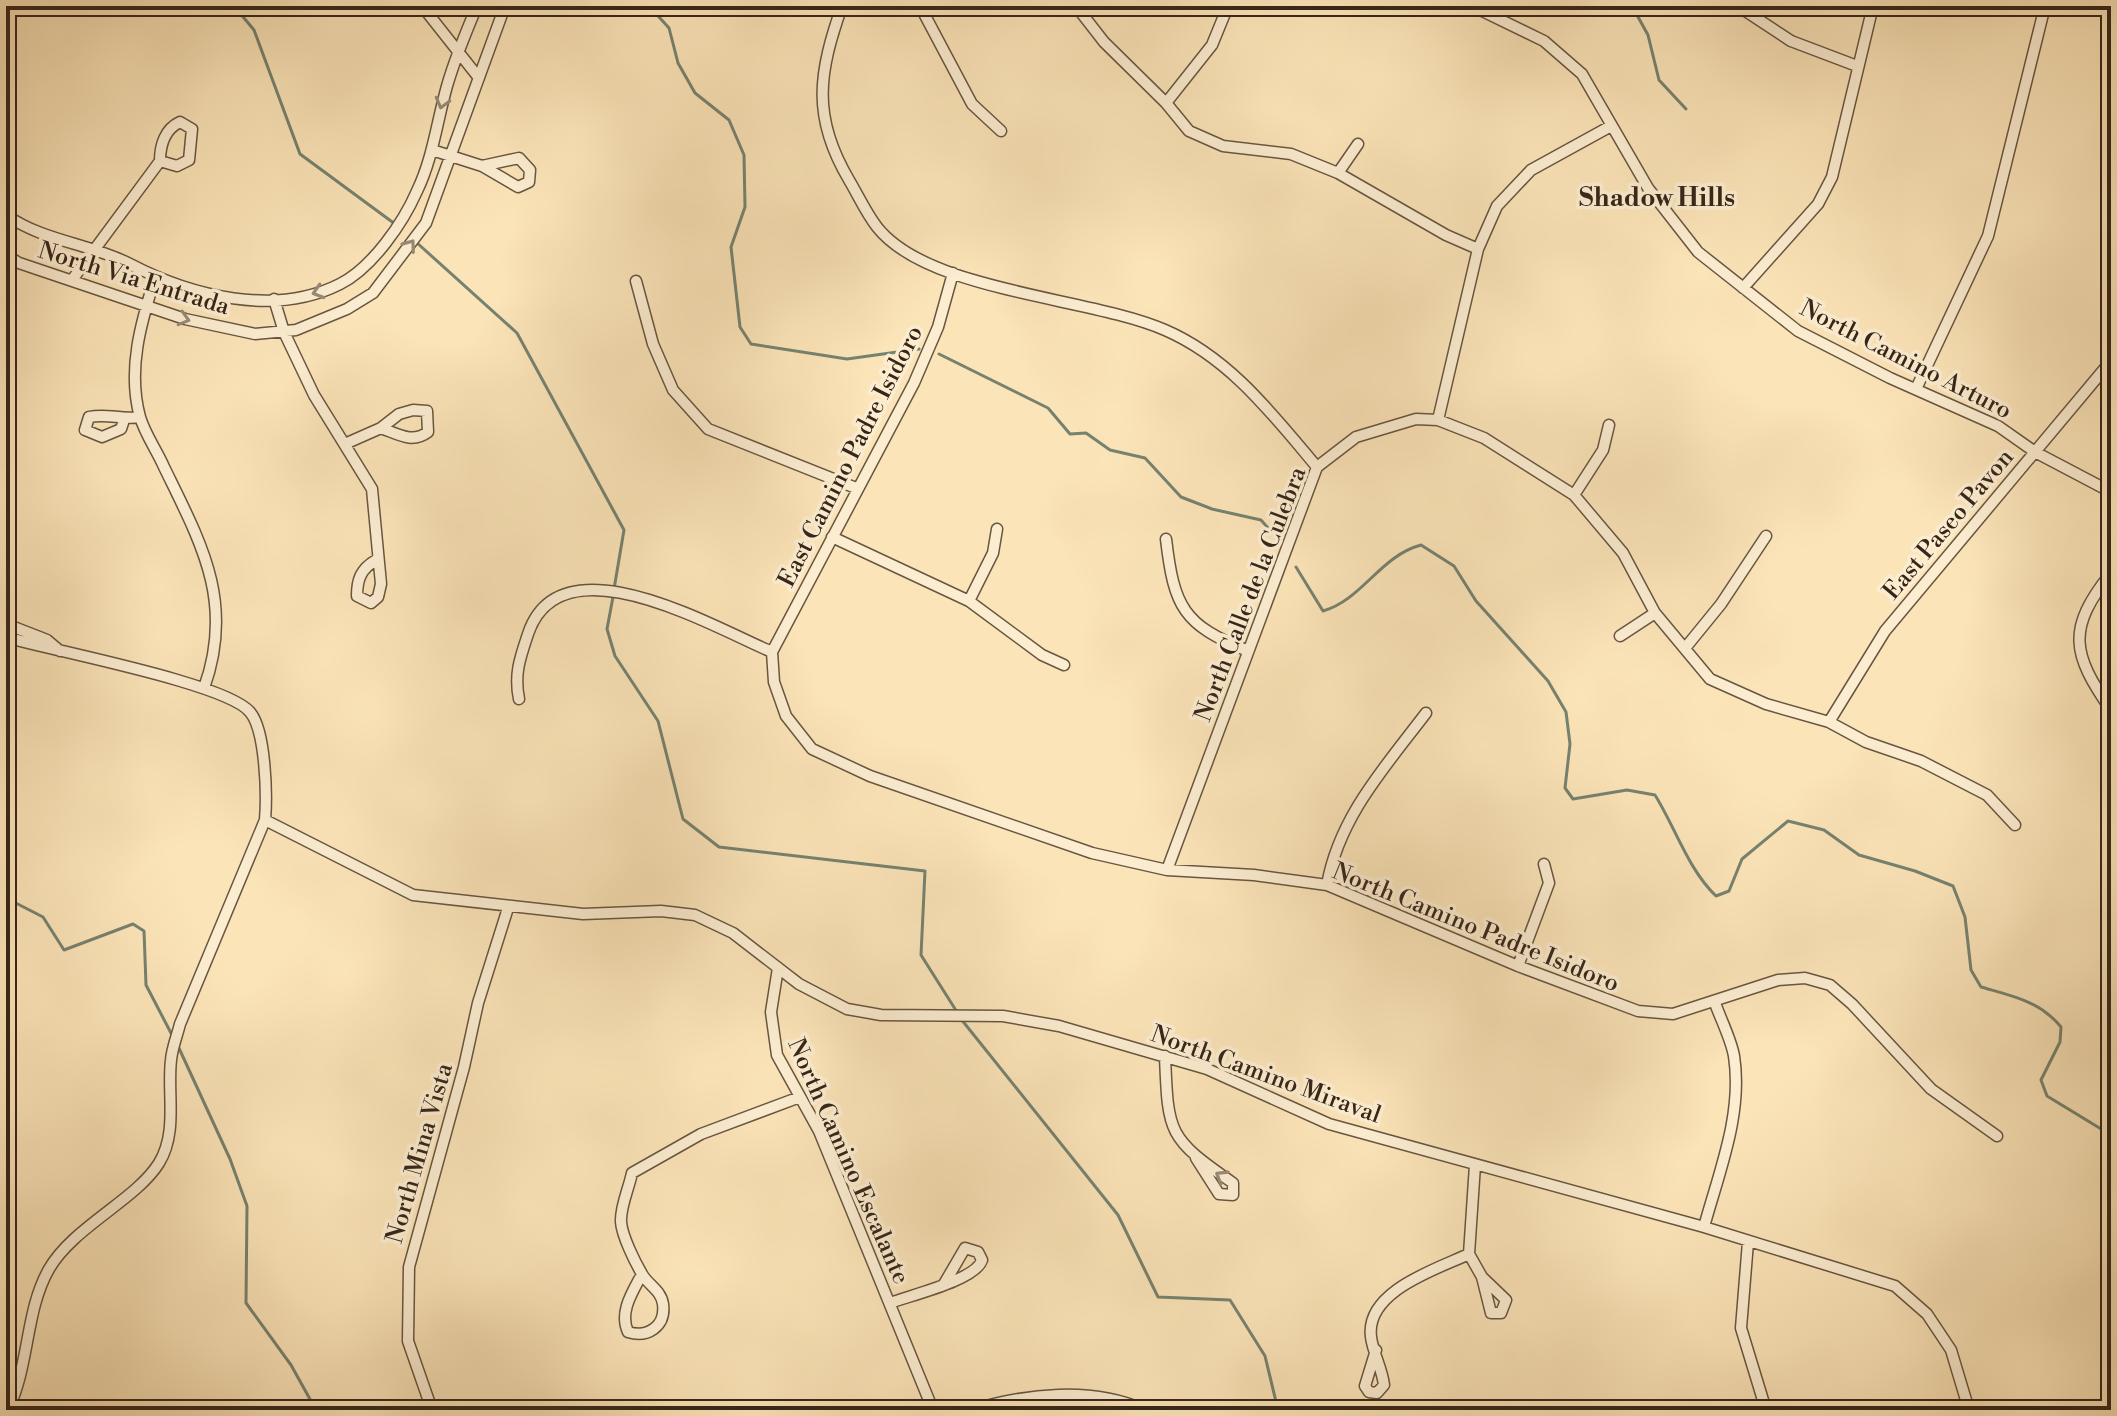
<svg xmlns="http://www.w3.org/2000/svg" width="2117" height="1416" font-family="'Libre Bodoni',serif">
	<style>
		.lines { fill: none; stroke-linecap: round; stroke-linejoin: round }
		.stream { stroke: #768270; stroke-width: 3 }
		.minor-casing { stroke: #675641; stroke-width: 13 }
		.minor { stroke: #fcedd1; stroke-width: 10 }
		.oneway { stroke: #998a75 }
		.labels { text-anchor: middle; stroke-width: 7; stroke-linejoin: round; paint-order: stroke }
		.street-label { font-size: 24px; fill: #362619; stroke: #fcedd1 }
		.neighbourhood-label { font-size: 26px; font-weight: bold; fill: #362619; stroke: #fcedd1 }
	</style>
	<rect width="100%" height="100%" fill="#fbe4b8"/>
	<filter id="stains"><feTurbulence type="fractalNoise" baseFrequency=".0025" numOctaves="4"/><feColorMatrix values="0 0 0 0 .2 0 0 0 0 .09 0 0 0 0 .02 0 0 0 .5 -.17"/></filter>
	<radialGradient id="worn" r=".72"><stop offset=".6" stop-color="#630" stop-opacity="0"/><stop offset="1" stop-color="#630" stop-opacity=".3"/></radialGradient>
	<g class="lines">
		<path class="stream" d="M106,6L120,10L131,6
			M234,6L254,30L300,154L395,224
			M649,6L669,28L678,63L695,93L729,120L744,155L745,207L731,247L740,327L751,344L847,359L919,349
			M1632,6L1648,35L1659,80L1686,109
			M416,242L517,333L624,530L614,589
			M939,354L1048,408L1070,434L1086,433L1110,450L1145,458L1181,497L1212,509L1261,520L1276,537
			M1296,567L1323,611C1362,600 1380,556 1421,545L1454,566L1476,601L1548,681L1566,712L1570,744L1565,788L1573,799L1627,790L1655,795C1676,829 1688,869 1716,896L1729,891L1742,859L1788,821L1824,830L1859,855L1915,871L1953,886L1965,917L1971,970L1981,987C2012,996 2040,1001 2061,1027L2060,1042L2041,1080L2047,1096L2111,1135
			M613,597L607,629L615,656L658,721L683,819L719,847L925,871L921,955L957,1012
			M6,898L43,917L64,950L133,924L144,931L146,985L172,1035
			M961,1019L1118,1215L1158,1297L1230,1300L1265,1356L1278,1410
			M178,1046L230,1159L247,1206L246,1303L291,1365L316,1410"/>
		<defs>
			<path id="minor" d="M422,6L479,78
				M842,6C819,72 811,116 849,180C858,195 866,213 877,227C928,292 1090,297 1165,330C1230,358 1273,415 1317,467
				M920,6L972,104L1001,131
				M1076,6L1104,42L1166,103L1189,131L1223,146L1291,154L1338,173L1446,235L1478,249
				M1472,6L1544,41L1582,74L1648,188L1698,252L1798,331L1890,378L1998,426L2035,452L2111,492
				M1738,6L1791,41L1857,66
				M1166,103L1212,45L1228,6
				M432,150L482,166L518,187L529,182L530,170L519,158L482,166
				M1338,173L1358,144
				M6,215C45,242 89,243 130,264C191,296 275,317 340,284C372,268 403,223 417,191C433,158 437,121 447,86C455,58 466,32 477,6
				M6,255L19,263L185,319L255,334L296,330L347,309L373,293L426,223L505,6
				M155,278C141,322 127,370 140,417C145,434 157,451 164,467C201,543 235,602 204,688
				M72,280L160,161C160,145 165,129 180,122L192,129L189,160L177,166L160,161
				M636,281L653,344L673,390L708,429L856,488
				M1743,288L1818,204L1832,177L1873,6
				M274,299L284,332L314,395L372,489L381,584L378,597L371,603L357,596C357,579 361,569 376,560
				M1916,389L1988,236L2045,6
				M124,420L121,429L102,437L85,430L89,417C107,413 122,420 140,417
				M1438,420L1478,249L1497,206L1531,170L1611,126
				M347,443L381,428L399,414L413,410L427,411L428,432C412,444 398,434 381,428
				M1574,495L1603,450L1609,425
				M832,537L969,601L1042,655L1064,665
				M1166,539C1174,607 1183,625 1248,651
				M2111,573C2066,629 2072,654 2111,710
				M969,601L993,553L997,529
				M6,624L47,640L60,651
				M1620,636L1655,613
				M6,637C52,651 226,683 250,712C266,731 267,796 265,820L180,1024C177,1036 172,1048 171,1060C167,1093 178,1132 159,1163C136,1200 73,1227 49,1269C25,1311 30,1364 8,1410
				M1686,647L1721,604L1766,536
				M772,652L774,682L786,716L812,749L870,776L1092,853L1167,870L1254,875L1327,885L1518,966L1638,1011L1673,1014L1778,980L1805,978L1830,985L1852,1004L1931,1089L1997,1136
				M772,652L914,383L938,327L953,273
				M519,699C514,674 520,658 528,634C560,537 713,627 772,652
				M1829,722L1885,631L2111,361
				M265,820L413,895L583,914L661,911L695,915L733,933L799,984L847,1009L881,1015L1003,1016L1059,1026L1207,1069L1329,1124L1704,1227L1895,1286L1927,1314L1951,1350L1969,1410
				M1167,870L1317,467L1356,437L1416,419L1438,420L1484,438L1574,495L1623,553L1655,613L1710,679L1766,704L1829,722L1866,742L1921,761L1987,795L2015,825
				M1327,885C1339,817 1385,767 1426,713
				M1518,966L1549,883L1544,864
				M778,968L771,1012L777,1055L819,1131L933,1410
				M1165,1056C1168,1134 1168,1138 1233,1183V1195L1219,1194L1196,1158
				M1704,1227C1719,1172 1743,1114 1734,1056C1731,1039 1721,1020 1715,1003
				M1748,1242L1741,1328L1766,1410
				M1469,1254L1482,1277L1491,1313H1501L1506,1300L1482,1277
				M642,1274C632,1293 619,1312 628,1332C647,1338 666,1327 663,1304C661,1290 648,1285 642,1274C635,1262 622,1236 621,1222C620,1207 629,1188 632,1173L701,1134L800,1097
				M890,1303C911,1295 976,1280 982,1260L978,1252L965,1248L944,1284
				M1376,1350L1365,1386L1369,1392L1377,1393L1384,1385C1382,1368 1373,1353 1371,1337C1365,1291 1437,1269 1469,1254L1475,1165
				M432,1410L408,1341L409,1267L464,1067L478,1003L508,908
				M972,1410C1025,1394 1092,1386 1144,1410"/>
		</defs>
		<use href="#minor" class="minor-casing"/>
		<use href="#minor" class="minor"/>
	</g>
	<defs><path id="oneway-chevron" d="M-2-3.5L2.5 0L-2 3.5" fill="none" stroke-width="1.6" stroke-linecap="round" stroke-linejoin="round" transform="scale(2)"/></defs>
	<g class="oneway">
		<use href="#oneway-chevron" transform="translate(442 103) rotate(105)"/>
		<use href="#oneway-chevron" transform="translate(410 245) rotate(-54)"/>
		<use href="#oneway-chevron" transform="translate(318 292) rotate(163)"/>
		<use href="#oneway-chevron" transform="translate(184 319) rotate(16)"/>
		<use href="#oneway-chevron" transform="translate(1221 1176) rotate(-149)"/>
	</g>
	<g class="labels">
		<g class="street-label">
			<text transform="translate(134 278) rotate(17)" y="8">North Via Entrada</text>
			<text transform="translate(1906 359) rotate(27)" y="8">North Camino Arturo</text>
			<text transform="translate(850 456) rotate(-63)" y="8">East Camino Padre Isidoro</text>
			<text transform="translate(1948 524) rotate(-50)" y="8">East Paseo Pavon</text>
			<text transform="translate(1250 594) rotate(-69)" y="8">North Calle de la Culebra</text>
			<text transform="translate(1476 927) rotate(22)" y="8">North Camino Padre Isidoro</text>
			<text transform="translate(1266 1074) rotate(20)" y="8">North Camino Miraval</text>
			<text transform="translate(419 1153) rotate(-74)" y="8">North Mina Vista</text>
			<text transform="translate(849 1161) rotate(66)" y="8">North Camino Escalante</text>
		</g>
		<g class="neighbourhood-label">
			<text x="1657" y="206">Shadow Hills</text>
		</g>
	</g>
	<rect width="2117" height="1416" fill="none" stroke="#fbe4b8" stroke-width="32"/>
	<rect x="8" y="8" width="2101" height="1400" fill="none" stroke="#362619" stroke-width="4"/>
	<rect x="16" y="16" width="2085" height="1384" fill="none" stroke="#362619" stroke-width="2"/>
	<rect width="100%" height="100%" filter="url(#stains)"/>
	<rect width="100%" height="100%" fill="url(#worn)"/>
</svg>
